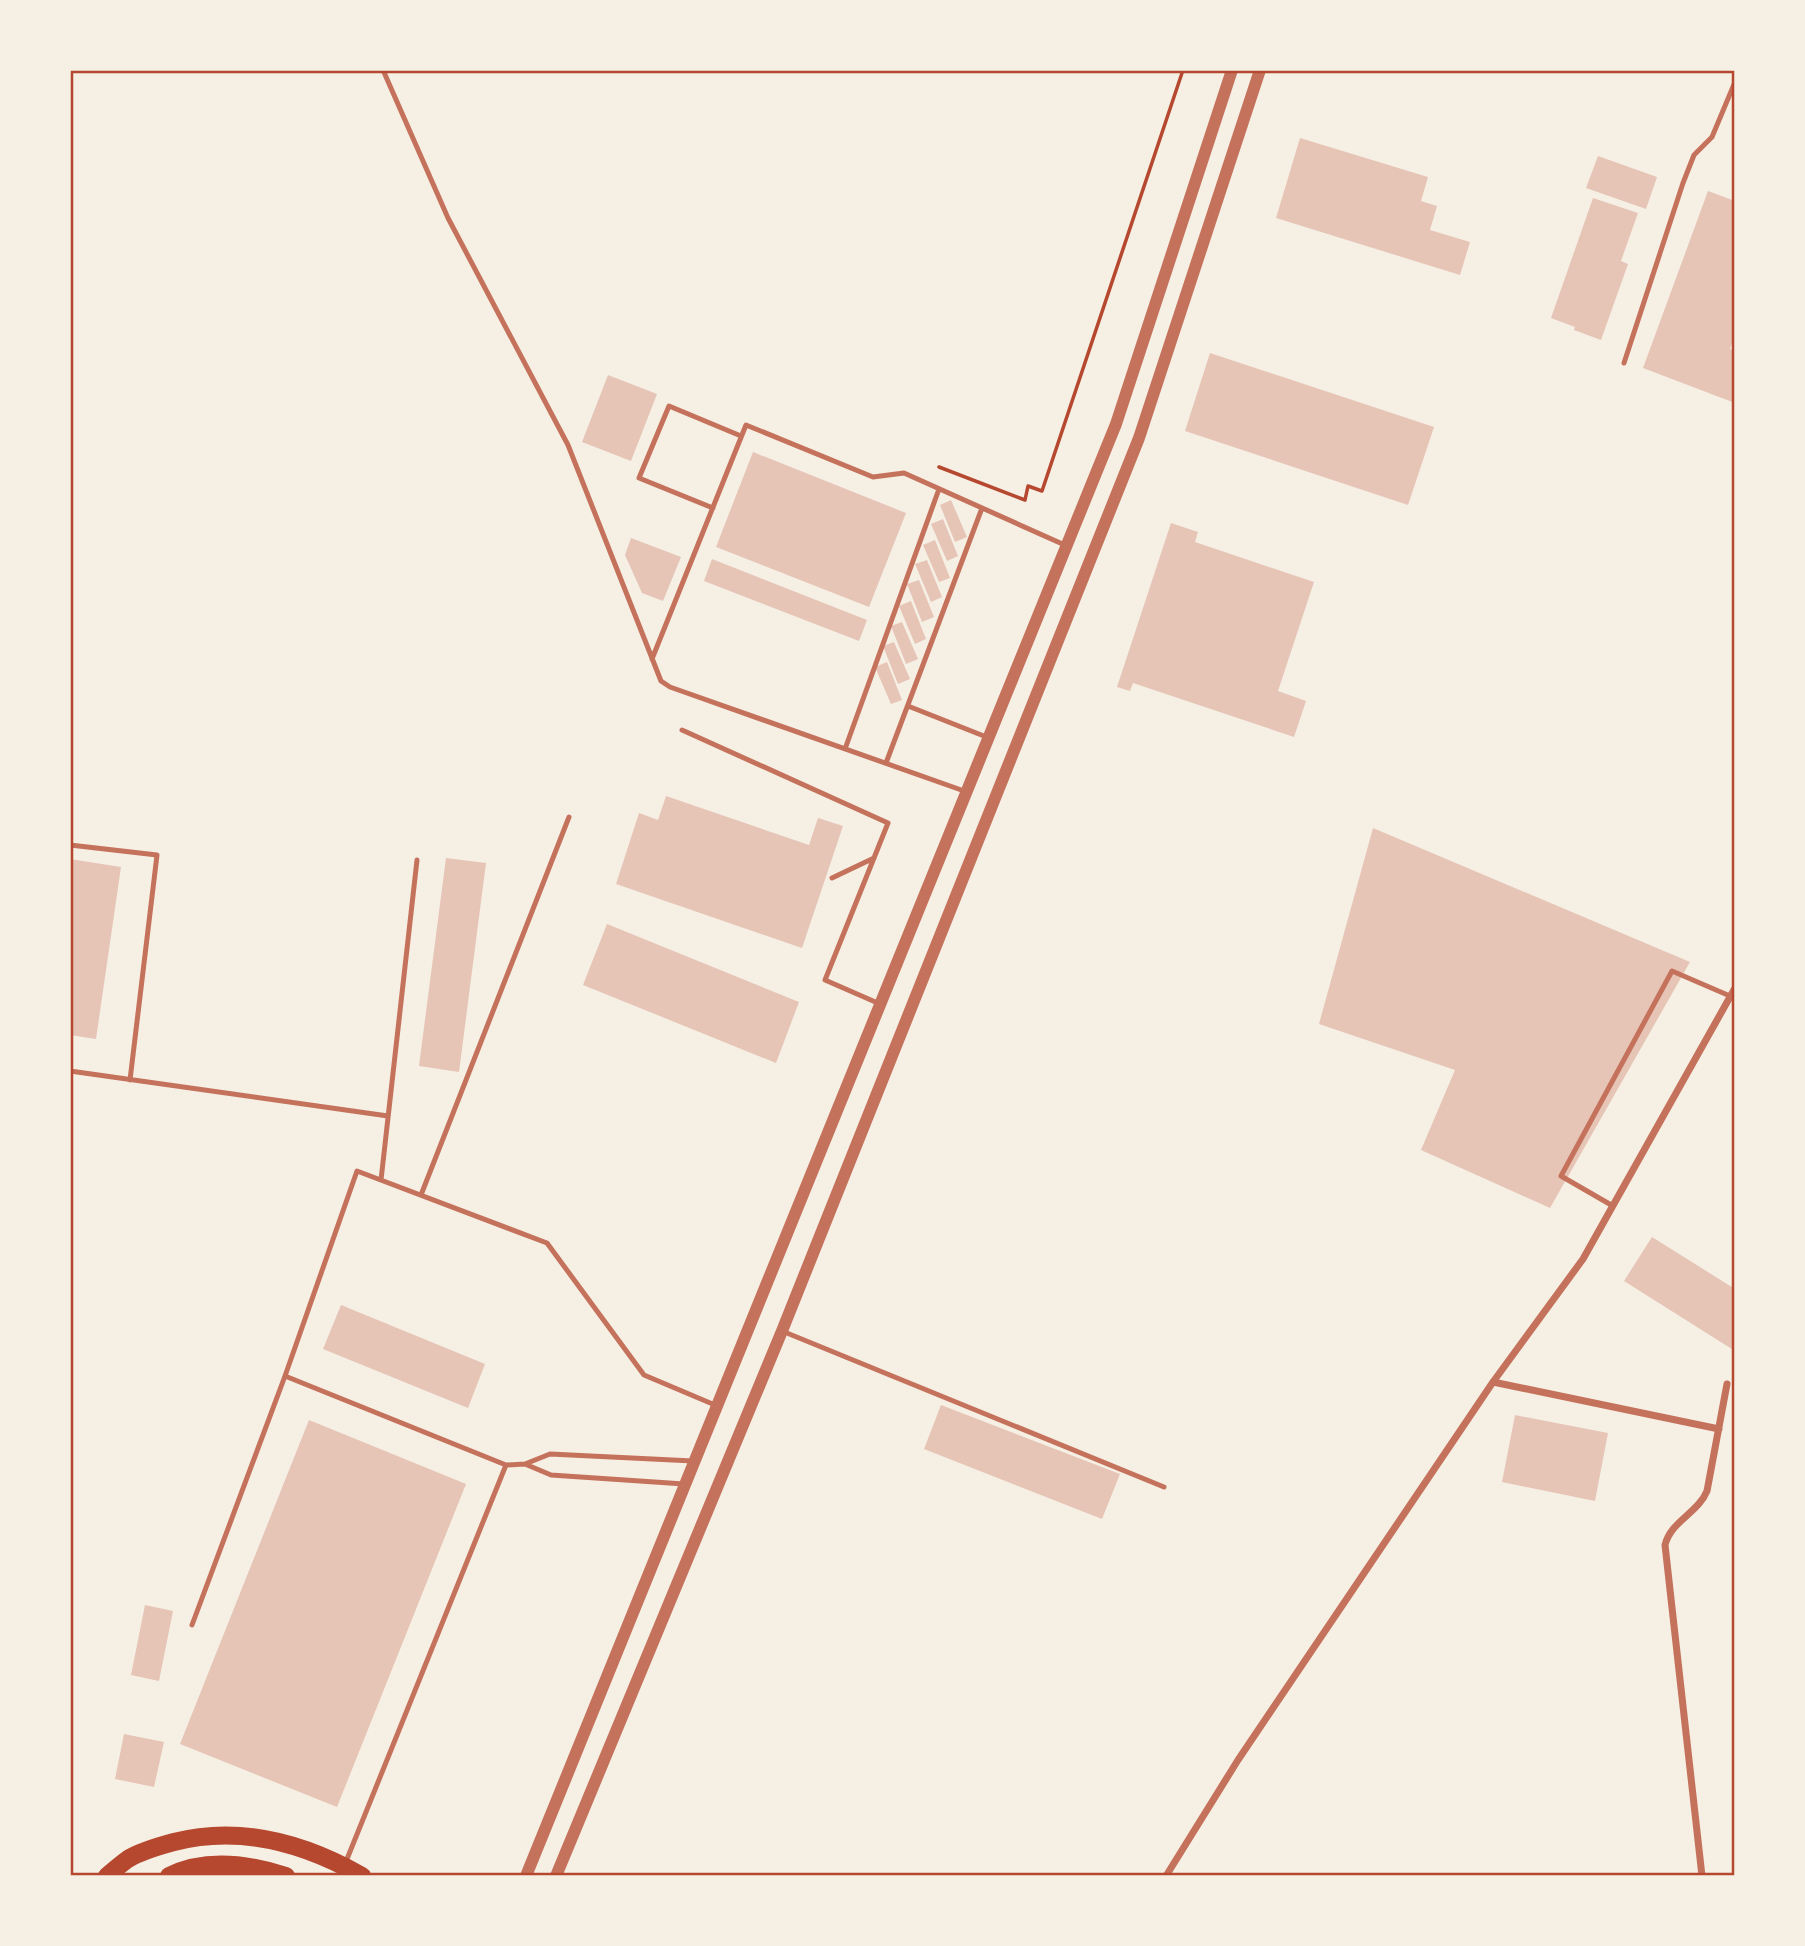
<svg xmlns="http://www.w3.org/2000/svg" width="1805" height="1946" font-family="'PT Sans',sans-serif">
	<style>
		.building { fill: #e6c5b7 }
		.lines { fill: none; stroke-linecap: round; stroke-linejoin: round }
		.path { stroke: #b5482f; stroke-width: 3.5 }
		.service { stroke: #c5725c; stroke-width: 5 }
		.minor { stroke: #c5725c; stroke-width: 7 }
		.tertiary { stroke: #c5725c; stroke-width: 12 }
		.primary { stroke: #b5482f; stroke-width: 18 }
		.neatline { fill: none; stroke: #b5482f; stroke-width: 2.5 }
	</style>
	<rect width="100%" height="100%" fill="#f6efe4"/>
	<path class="building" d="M1300,138L1428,177L1421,201L1437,206L1430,230L1470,242L1460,275L1276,218Z
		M1598,156L1657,177L1646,209L1586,188Z
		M1708,191L1735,201V334L1730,349L1735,351V403L1643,368Z
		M1593,198L1638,213L1621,261L1628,264L1601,340L1574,330L1575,327L1551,318Z
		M1210,353L1434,427L1408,505L1185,431Z
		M608,375L657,394L631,461L582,442Z
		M753,452L906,513L869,607L716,547Z
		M951,500L967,537L955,542L940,505Z
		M943,519L958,556L947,561L931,524Z
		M1171,523L1198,532L1195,542L1314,582L1278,691L1306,701L1294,737L1133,683L1130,691L1117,687Z
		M631,538L681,557L663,601L642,593L625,555Z
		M935,540L950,578L939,582L923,545Z
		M712,559L867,620L859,641L704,581Z
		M927,560L942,597L931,602L915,564Z
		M919,580L934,617L922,622L907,584Z
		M911,601L926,639L915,644L899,606Z
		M902,622L918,659L906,664L891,626Z
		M894,642L910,679L898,684L883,646Z
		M887,662L902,700L891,704L875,667Z
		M666,796L809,845L818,818L843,826L802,948L616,884L639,813L658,820Z
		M1373,828L1690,962L1550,1208L1421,1150L1455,1070L1319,1024Z
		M446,858L486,863L459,1072L419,1066Z
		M70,859L121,867L96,1039L70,1035Z
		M607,924L799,1002L776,1063L583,985Z
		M1652,1237L1735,1289V1351L1624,1281Z
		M341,1305L485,1364L468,1408L323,1349Z
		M941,1405L1120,1474L1102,1519L924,1449Z
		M1515,1415L1608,1433L1595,1501L1502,1482Z
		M309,1420L466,1484L337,1807L180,1744Z
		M145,1605L173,1611L159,1681L131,1675Z
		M124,1734L164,1742L154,1787L115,1779Z"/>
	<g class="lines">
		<path class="path" d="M939,467L1025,500L1028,486L1042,491L1183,70"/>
		<path class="service" d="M383,70L448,218L568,445L661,681L670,687L967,792
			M1624,363L1683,183L1694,155L1712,137L1735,82
			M713,508L639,478L669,406L741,436
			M652,659L746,425L873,477L904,473L1067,546
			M908,706L989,738
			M682,730L888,823L825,980L880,1004
			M845,749L939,489
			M886,763L982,508
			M70,845L157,855L130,1080
			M832,878L874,858
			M70,1071L388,1116
			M381,1180L417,860
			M421,1195L569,817
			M1613,1206L1561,1176L1672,971L1730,996
			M782,1331L1164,1487
			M285,1376L357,1171L547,1243L644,1375L715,1405
			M525,1464L551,1475L684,1484
			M192,1625L285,1376L506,1465L525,1464L550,1454L693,1461
			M345,1864L506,1465"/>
		<path class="minor" d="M1493,1382L1719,1429
			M1166,1876L1238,1760L1493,1382L1583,1259L1735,988
			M1702,1876L1665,1545C1671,1521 1698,1513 1707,1491L1727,1384"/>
		<path class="tertiary" d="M526,1876L1116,424L1232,70
			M556,1876L782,1331L1139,438L1260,70"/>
		<path class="primary" d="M107,1876C114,1870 121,1864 128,1859C141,1851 159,1846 174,1842C240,1825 304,1843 362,1876
			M169,1876C205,1858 249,1864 286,1876"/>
	</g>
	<rect width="1805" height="1946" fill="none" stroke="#f6efe4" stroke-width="144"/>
	<rect x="72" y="72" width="1661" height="1802" class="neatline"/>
</svg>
